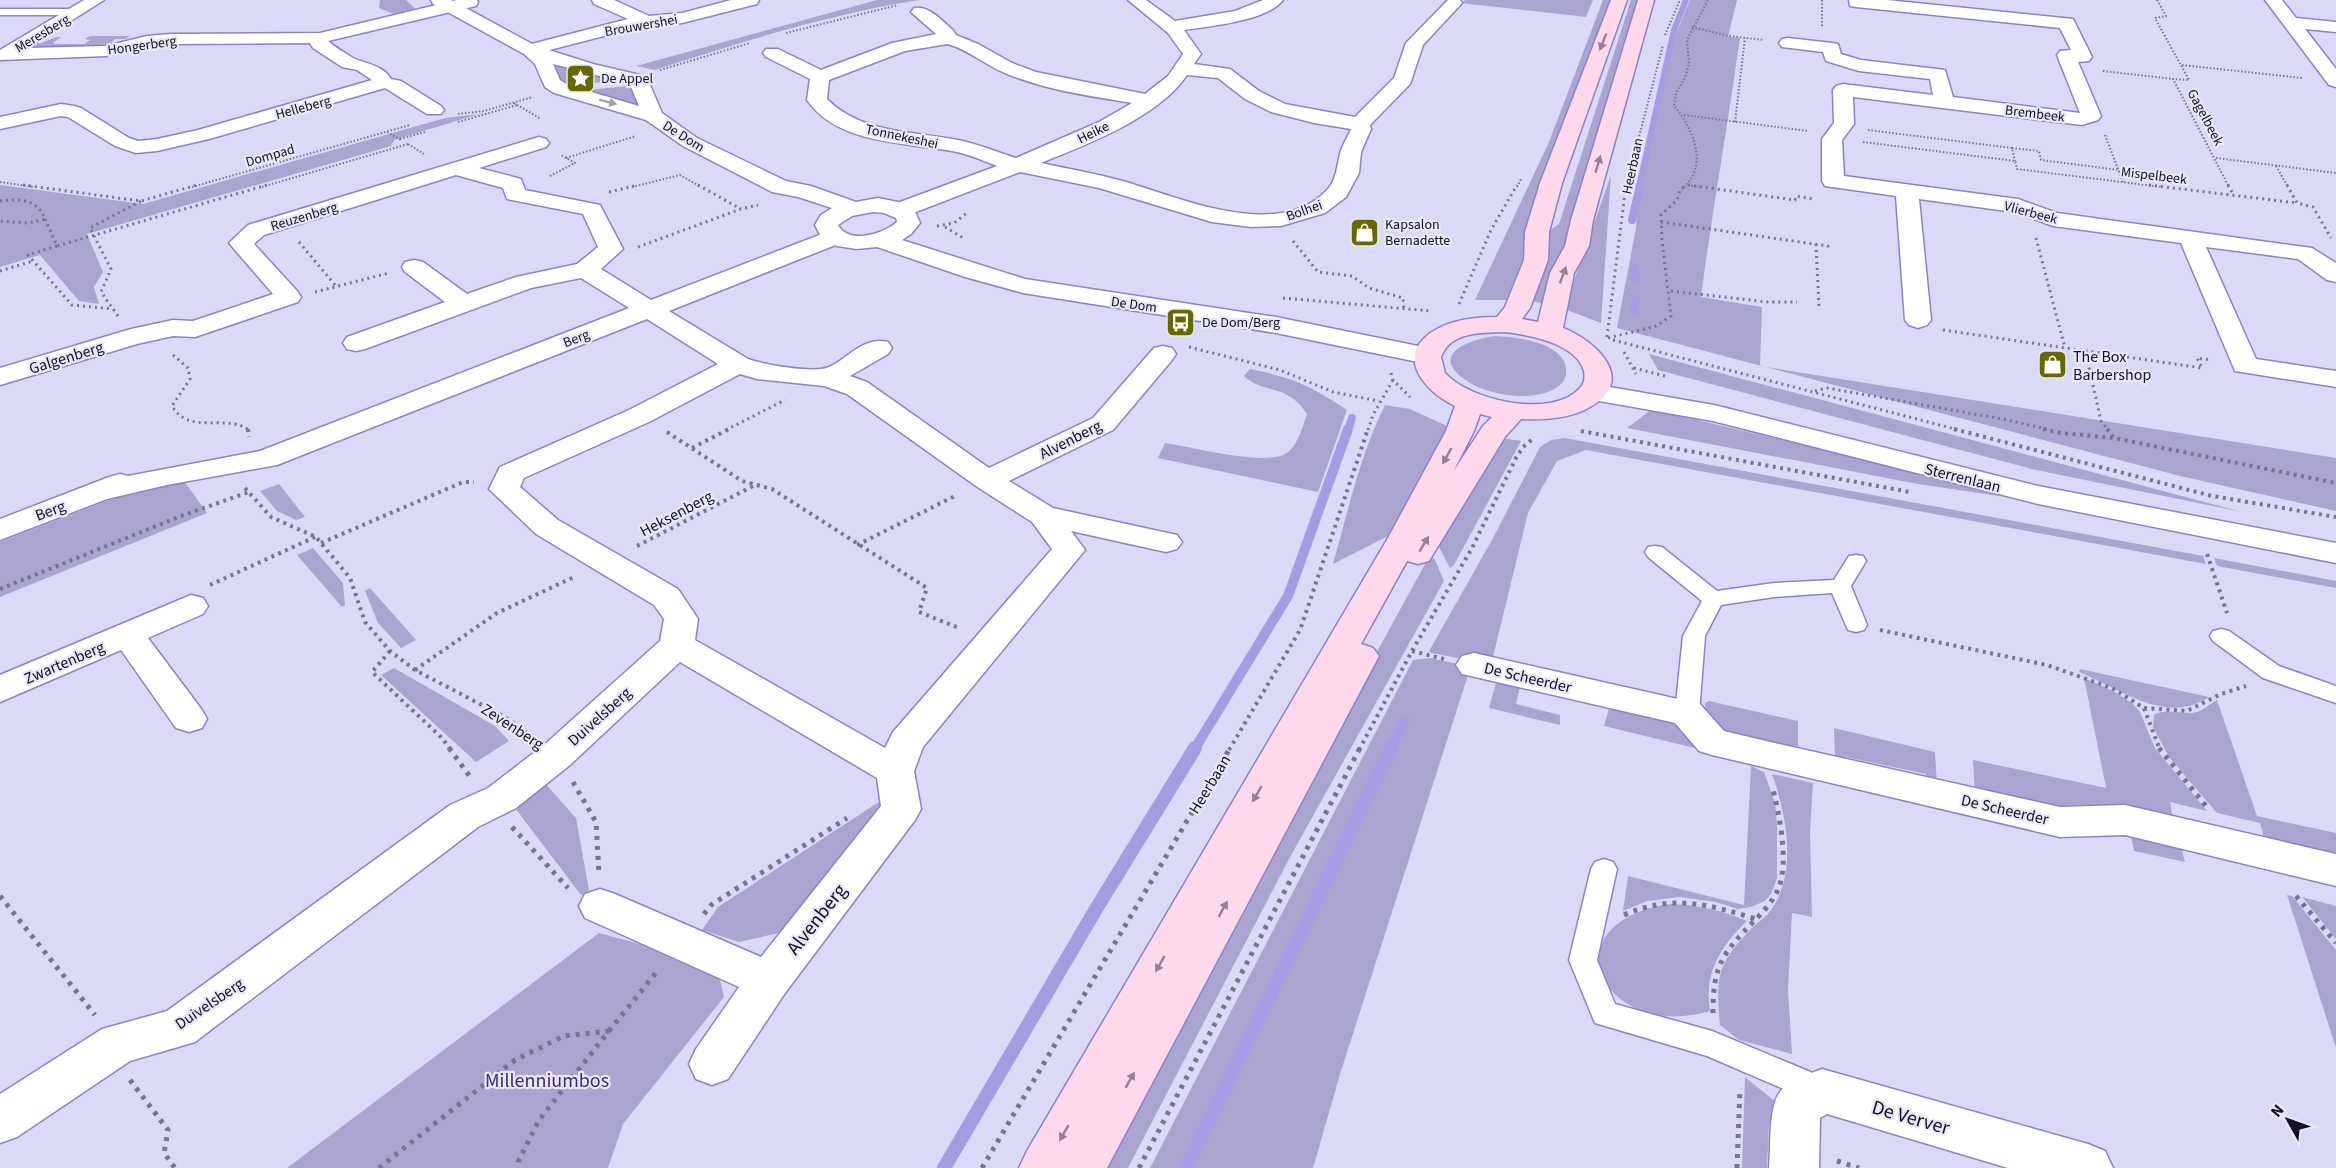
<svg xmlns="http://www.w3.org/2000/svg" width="2336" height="1168" font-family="'Source Sans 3',sans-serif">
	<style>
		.green { fill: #aaa5d0 }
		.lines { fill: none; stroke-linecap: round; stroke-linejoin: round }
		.stream-far3 { stroke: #a59ce2; stroke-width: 6 }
		.stream-far2 { stroke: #a59ce2; stroke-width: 8 }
		.stream-far1 { stroke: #a59ce2; stroke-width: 10 }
		.stream { stroke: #a59ce2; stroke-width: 14 }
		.service-casing { stroke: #8c82c9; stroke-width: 3 }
		.minor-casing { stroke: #8c82c9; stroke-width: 3 }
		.tertiary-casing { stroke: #8c82c9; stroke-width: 3 }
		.secondary-casing { stroke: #8c82c9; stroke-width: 3 }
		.path-far3 { stroke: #777491; stroke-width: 2; stroke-dasharray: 1.5 2; stroke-linecap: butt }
		.path-far2 { stroke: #777491; stroke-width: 3; stroke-dasharray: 2 4; stroke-linecap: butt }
		.path-far1 { stroke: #777491; stroke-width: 4; stroke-dasharray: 3 4.5; stroke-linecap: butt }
		.path { stroke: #777491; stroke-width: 5; stroke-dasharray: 4 6; stroke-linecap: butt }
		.service { fill: #fff; fill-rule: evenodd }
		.minor { fill: #fff; fill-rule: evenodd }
		.tertiary { fill: #fff; fill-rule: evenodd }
		.secondary { fill: #fed9ec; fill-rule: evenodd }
		.oneway { fill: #957e95 }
		.oneway2 { fill: #a19faa }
		.labels { text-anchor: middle; stroke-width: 4.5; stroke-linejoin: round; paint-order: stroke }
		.far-street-label { font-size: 14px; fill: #140f2a; stroke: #e9e8f7 }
		.far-poi-label { font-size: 14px; fill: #140f2a; stroke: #e9e8f7; text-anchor: start }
		.poi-label { font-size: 16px; fill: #140f2a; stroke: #e9e8f7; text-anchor: start }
		.street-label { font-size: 16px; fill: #140f2a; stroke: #e9e8f7 }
		.near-street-label { font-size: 20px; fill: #140f2a; stroke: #e9e8f7 }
		.near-park-label { font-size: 20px; fill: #3e2a7b; stroke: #e9e8f7 }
	</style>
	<rect width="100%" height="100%" fill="#dbd9f8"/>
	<path class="green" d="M380,0H406L417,10L396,15L379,8Z
		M877,0H919C830,14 741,42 655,70L636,66Z
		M1465,0H1593L1586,17L1469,4L1462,3Z
		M1603,0H1610L1527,230L1524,261L1509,300H1475L1549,142Z
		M1631,0H1639L1570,245L1544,304L1532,301L1546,233L1559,224Z
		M1690,0H1737L1728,37L1740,38C1728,125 1712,211 1701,297L1762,307L1760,366L2336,458V511L2180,476L1617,328L1636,228L1639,177L1676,34Z
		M90,36H130L125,39H115L111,43H119L152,36C129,52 58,48 28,49V45C44,45 50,37 61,37L53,43L55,44H85L90,40L85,39Z
		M561,66L623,80L566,86C558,81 556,76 555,67Z
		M630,86L641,106L634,107L575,91Z
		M479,114L394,140L391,146L87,234L103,272L94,287L99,304L79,301L40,255L0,267V185L143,204L445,118Z
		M1611,175L1601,323L1564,309Z
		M1495,336C1516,337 1562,342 1566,368C1567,374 1565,381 1560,385C1538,404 1486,396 1464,379C1428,353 1473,339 1495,336Z
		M1649,354L2242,512L2036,470L1658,370Z
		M1250,369C1293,378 1311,386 1347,410L1318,492L1158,458L1165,443C1191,447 1264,466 1285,454C1297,448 1303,426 1307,414C1286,382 1264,395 1244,376Z
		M1385,405L1410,409L1449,427L1396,532L1333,564C1348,511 1360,455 1385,405Z
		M1652,409L2039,502L1918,484L1627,428Z
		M1500,438L1521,441L1454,565L1450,568L1439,547L1438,541Z
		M1565,438L2203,556L2206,564L1586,450L1557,461L1528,513L1492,661L1468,660L1431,653L1429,651L1492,540L1540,447L1551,440Z
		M184,481L207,513L0,597V542L117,497Z
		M279,484L305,517L296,520L277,511L260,491Z
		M313,548L343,583L345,605L342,607L297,555Z
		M1430,555L1435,560L1444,581L1289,859L1128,1168H1094Z
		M2214,558L2336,581V588L2217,566Z
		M370,588L416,640L401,648L378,623L365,591Z
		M1430,658L1467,666L1469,672L1341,1071L1313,1168H1150L1413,660Z
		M394,668L495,726L509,741L476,762L381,675Z
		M2080,669L2209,697C2166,726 2119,688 2079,672Z
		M2084,678L2113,691L2132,703L2140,712L2155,748L2207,811L2170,802L2173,820L2066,811L1975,794L1973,760L2106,788Z
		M1497,679L1520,686L1516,704L1560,715V725L1489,708Z
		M2217,700L2257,816L2336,833V857L2265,841L2260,823L2217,813L2169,757L2153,727L2154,715C2166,708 2179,714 2192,713C2202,712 2208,705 2217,700Z
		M1709,701L1798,721V753L1731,738L1706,718L1705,703Z
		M1613,705L1665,718L1719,754L1604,726L1609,708Z
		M1834,728L1935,752L1937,785L1926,780V774L1846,757L1845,761H1835Z
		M1751,766L1764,772L1775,803L1777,825V878L1771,894L1765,901L1751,907L1737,909L1716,902L1679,897L1647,901L1623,911L1628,876L1744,905Z
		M1772,774L1813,783L1810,832L1812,917L1792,913L1788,990L1792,1054L1739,1040L1720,1025C1716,978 1716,965 1750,930C1755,924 1762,920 1767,915C1799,878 1787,816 1772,774Z
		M543,781L576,818L589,890L581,895L512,804Z
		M885,798L888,803L779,933L739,942L702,930L718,907Z
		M2131,836L2179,840L2185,862L2134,851Z
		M2287,895L2292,896L2336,950V1048Z
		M2302,897L2336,906V939Z
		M1670,904C1698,905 1721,910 1747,921C1720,947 1704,973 1710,1011C1603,1043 1544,923 1670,904Z
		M599,933L662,950L718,971L724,997L623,1124L608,1168H287Z
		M1745,1077L1777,1103L1769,1125L1767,1168H1742Z"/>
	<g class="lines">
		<path class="stream-far3" d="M1639,187L1674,30L1686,0"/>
		<path class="stream-far2" d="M1632,220L1640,185
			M1635,268L1636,278
			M1634,311L1636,299
			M1348,430L1352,418"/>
		<path class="stream-far1" d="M1194,750L1288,596L1348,429
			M1390,750L1404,722"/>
		<path class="stream" d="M944,1168L1096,909L1195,748
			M1186,1168L1391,748"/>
		<defs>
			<path id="service" d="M0,9H77L82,12L77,15H0Z
				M1655,546L1662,547L1717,591L1774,583L1834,580L1849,556L1856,555L1863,556L1866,561L1851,586L1867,625L1864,630L1856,632L1848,630L1832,593L1774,597L1721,605L1705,636L1699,713L1695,719L1687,721L1679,719L1675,713L1683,636L1702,601L1648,557L1645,552L1648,547Z
				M2221,629L2229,631L2279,666L2336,686V703L2263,678L2213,641L2210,636L2213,631Z
				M1604,859L1613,862L1617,869L1597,960L1615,1004L1712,1031L1832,1081L1836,1091L1832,1101L1821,1105L1707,1056L1595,1023L1569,960L1591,869L1595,862Z"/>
			<path id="minor" d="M84,0H104L28,48L106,46L147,36L171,34L320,33L457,0H477L478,2L476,6L328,41C335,47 345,53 353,58C366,64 383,65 391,79L401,81L441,106L444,110L441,114H427L385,88L209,139L157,151L136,153L115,146L68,117L61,116L0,129V117L61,104L74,106L81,108L129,138L138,141L157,139L198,130L372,80L357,70L342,67L313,48L310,43L171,44L147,46L106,56L0,60V50Z
				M592,0H614L649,16L682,13L731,0H759L757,4L682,23L635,28L530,55L524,54L521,50L524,46L628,19L594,4Z
				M1128,0H1146L1175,21L1235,11L1263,0H1283C1267,21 1210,26 1184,30L1201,54L1194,64L1230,69L1259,91L1285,104L1355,117L1394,78L1406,43L1448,0H1460L1462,3L1423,45L1410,84L1370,125L1371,129L1361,152L1359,173L1346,197L1325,213L1281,226L1251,227L1212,222L1099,188L1020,172L908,215L900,217L892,215L889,210L892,205L997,166C984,161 971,155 957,152C909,142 839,146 807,100L810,79L766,57L763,53L766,49H778L821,70L892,43L936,34L911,12L914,8C929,5 942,21 953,30L956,35L978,44L1012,63L1036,72L1145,94L1168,76L1183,54L1168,33ZM947,44C968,49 985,65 1005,73C1045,90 1089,96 1132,103L1099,122L1016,158C997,152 978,144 958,140C913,131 862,134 827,99L829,80L905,51ZM1187,75L1218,78L1245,99L1271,112L1314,123L1351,129C1348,137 1342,145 1340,154C1337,166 1336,182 1326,191C1278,241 1180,198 1126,182C1098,174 1069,169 1041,163C1088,144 1159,117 1187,75Z
				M1849,0H1887L2073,19L2092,57L2089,61L2078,62L2101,116L2098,120L2082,125L1853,97L1854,124L1842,140L1844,176L2018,199L2057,213L2312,248L2336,263V282L2327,280L2298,259L2206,247L2256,359L2336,371V387L2235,371L2181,243L2053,226L2014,212L1919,199L1931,320L1927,325L1918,328L1909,325L1905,320L1896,196L1825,186L1822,181V139L1834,123L1833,90L1836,86L1843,84L1933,95L1930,79L1859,71L1826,61L1823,52L1782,47L1779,43L1782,39L1788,38L1832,43L1838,44L1841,54L1861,60L1945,70L1953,97L2080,113L2057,55L2060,51L2071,50L2060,28L1856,7L1850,6Z
				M2265,0H2282L2296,18L2336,22V32L2305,29L2336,69V87L2329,85Z
				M539,137L546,139L549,143L546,147L479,168L521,179L525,190L600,205L623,249L601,269L651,300L827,232L835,230L843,232L847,237L843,242L669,311L748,359C765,365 804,371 821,369C843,367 859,335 888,342L892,348L888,354L850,376L867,382L989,468L1093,418L1154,348L1163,346L1172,348L1176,354L1172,360L1113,430L1009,481L1053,508L1177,535L1182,542L1177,549L1166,552L1071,531L1085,550L923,747L914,771L921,809L915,820L785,993L728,1079L712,1085L696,1079L689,1064L696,1049L739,987L585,918L579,906L585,894L600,889L615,894L761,957L881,806L877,778L680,662L570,765L516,808L478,827L195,1042L130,1061L17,1137L0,1143V1094L102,1029L167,1011L450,805L488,788L544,745L660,641L664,619L654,605L536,534L489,489L500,467L629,410L718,364L647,319L277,465L167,485L107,499L0,540V519L109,477L120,474L128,476L260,451L629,308L581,278L531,288L365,349L356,351L347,349L343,343L347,337L445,302L405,272L402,267L405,262L414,260L423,262L467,294L516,277L577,264L598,247L583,214L507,199L503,188L456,175L264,235L254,244L298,292L301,297L298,302L204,334L195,337L173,336L137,344L0,385V368L131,329L173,320L193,321L273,294L229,243L248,225ZM740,374L757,379L824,386L847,394L976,486L1032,522L1052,549L893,732L885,748L695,640L698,619L678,589L558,520L520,487L524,478L649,422Z
				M191,595L203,598L208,606L203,614L148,638L202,710L207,719L202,728L189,732L176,728L121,650L0,702V675Z
				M1474,653L1700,704L1724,731L1766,741L2060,807L2125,805L2336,854V886L2125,835L2060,837L1712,755L1699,751L1675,723L1462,674L1456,665L1462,656Z
				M1822,1069L2088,1144L2105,1151L2113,1168H2008L1827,1114L1820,1118L1819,1168H1769C1771,1149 1768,1107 1780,1092C1788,1081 1809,1074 1822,1069Z"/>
			<path id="tertiary" d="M431,0H451L536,46L593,64L640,75L650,85L662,113L697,138L786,181L811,186L856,202L878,198L898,202L914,209L920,223L911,234L902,240L1025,279L1276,317L1428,348L1437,350L1441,356L1437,362L1428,364L1276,333L1023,293L965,277L877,247L857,249L837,246L821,237L815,225L821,215L832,208L798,197L772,192L683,146L646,120L554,93L545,87L535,64L524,54L433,4ZM553,64L627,83L631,87L639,106L568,85L560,80ZM873,212L884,213L896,218L897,222C883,234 849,245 838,225L852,216Z
				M1592,384L1714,405L2038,486L2336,543V563L2038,504L1713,421L1582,398L1578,392L1582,386Z"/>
			<path id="secondary" d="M1611,0H1627L1562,183L1549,232L1548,260L1530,308L1522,319L1538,322L1550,273L1565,246L1571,220L1638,0H1654L1593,220L1589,246L1574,273L1563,328C1596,341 1638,380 1590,407C1570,419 1544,420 1521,419L1505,437L1429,561L1418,564L1407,561L1361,644L1373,648L1379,656L1107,1168H1019L1027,1151L1388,538L1446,431L1455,406C1422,390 1393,353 1437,329C1455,319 1478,317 1497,317L1505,307L1524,260L1525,232L1540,183ZM1505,332C1529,335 1576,343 1584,371C1585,377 1585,383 1580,388C1553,419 1470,401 1445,373L1441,357C1451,331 1481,333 1505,332ZM1480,414L1492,417L1483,426L1453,472L1474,431Z"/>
		</defs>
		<use href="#service" class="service-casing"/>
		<use href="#minor" class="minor-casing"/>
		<use href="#tertiary" class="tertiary-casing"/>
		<use href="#secondary" class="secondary-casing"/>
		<path class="path-far3" d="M1822,0V26
			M2157,0L2166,16L2155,18L2189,80L2173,79L2229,187
			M1692,27L1729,36L1764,40
			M786,33L898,5
			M1665,35L1680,0
			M2182,65L2302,78
			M660,70L750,43
			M2103,71L2173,79
			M514,103L541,119
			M458,114L484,111L533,97
			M1684,115L1808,131
			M458,122L517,105
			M1735,122L1745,38
			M1868,130L2012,148L2015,161
			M387,132L401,140
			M2105,135L2123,182
			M400,139L425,132
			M1863,142L2015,161L2017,169L2162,187
			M408,144L424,154
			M2012,148L2039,151L2041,160L2119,170
			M566,158L636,136
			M2216,158L2336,173
			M2276,166L2288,187
			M550,176L575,163L561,155
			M0,182L34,187
			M1688,185L1699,187
			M192,187L410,125
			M262,187L408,144
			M632,187L680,175L701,187
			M1517,187L1521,179
			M1626,187L1663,45
			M1684,187C1709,165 1692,126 1674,106L1676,93L1685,78L1689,64L1687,40L1708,0"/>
		<path class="path-far2" d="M23,185L141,201L197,185
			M698,185L741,209
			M1688,185L1795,200L1796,196L1813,199
			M2149,185L2297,203
			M2228,185L2233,194
			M2287,185L2297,203L2313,207L2331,238
			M609,192L638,185
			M0,201C19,199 37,198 45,219L28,223L0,221
			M45,219L57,246L267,185
			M1661,222L1828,246V250
			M937,226L954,223L968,212
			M945,227L965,239
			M2036,238L2065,348
			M1293,241L1318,272L1352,276L1369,288L1403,298L1404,309
			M299,242L335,285
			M1816,244L1819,306
			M57,246L28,255L72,305L113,309
			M638,247L741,209L758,205
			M0,271L33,261
			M1671,291L1768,302H1797
			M315,292L389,273
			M1283,298L1431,311
			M1459,304L1491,230L1517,185
			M118,316L101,292L111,269L90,228L141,201
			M1943,330L2202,368L2197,358L2212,360
			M1607,337L1626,185
			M1608,338L1656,326L1671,316L1662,240L1661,215L1677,200L1680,190L1686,185
			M1613,340L1959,430
			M1189,347L1280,370L1333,392L1379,401
			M2085,350L2101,421L2108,430
			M1624,352L1636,374
			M173,355L188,368L190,379L172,406C190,436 225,413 249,430
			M1634,368L1665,376
			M1391,373L1393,380L1410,397
			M1815,391L1827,388L2003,419L2050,430
			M726,430L785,400
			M1368,430L1373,415L1393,380"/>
		<path class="path-far1" d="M248,429L249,437
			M1954,429L2212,496L2336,517
			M2043,429L2061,433L2114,438L2336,483
			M2107,429L2113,437
			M1581,431L1910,492
			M667,432L742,481L772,489L927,588L919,612L959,628
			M692,448L729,429
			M245,488L271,517L316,537L350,578L365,622L390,651L415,670L505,717L531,736
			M321,543L463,482H474
			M857,545L957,495
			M637,546L755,485
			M2207,554L2227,613
			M210,585L315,537
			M0,589L181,516L249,492
			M1880,630L2047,665L2112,688L2144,708L2160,750
			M390,651L372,672L442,738L451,750
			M1412,651L1444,659
			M415,670L497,613L574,577
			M2144,708L2187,711L2221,694L2246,686
			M1229,750L1300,630L1368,429
			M1359,750L1412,651L1472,548L1516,458L1523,447L1534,438"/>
		<path class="path" d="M449,748L471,778
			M2159,748L2206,806
			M573,782L596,822L599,873
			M512,827L568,888
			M0,896L95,1015
			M2296,896L2336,943
			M704,914L711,905L847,818
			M1624,915C1672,894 1708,904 1756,919
			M1713,1013C1713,965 1722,954 1755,920C1764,911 1774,900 1779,887C1789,861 1779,812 1772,786
			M609,1031L659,969
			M130,1080L168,1130L164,1153L175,1168
			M1837,1161L1859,1168
			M379,1168L515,1060L564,1036L609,1031L539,1120L518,1162V1168
			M982,1168L1230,748
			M1139,1168L1360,748
			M1737,1168L1740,1088"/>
		<use href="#service" class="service"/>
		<use href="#minor" class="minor"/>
		<use href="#tertiary" class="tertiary"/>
		<use href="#secondary" class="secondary"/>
	</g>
	<defs><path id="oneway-solid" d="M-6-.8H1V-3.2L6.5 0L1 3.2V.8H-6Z" transform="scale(1.5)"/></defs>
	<g class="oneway">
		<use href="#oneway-solid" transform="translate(1603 42) rotate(111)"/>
		<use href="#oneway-solid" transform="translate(1598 164) rotate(-74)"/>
		<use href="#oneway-solid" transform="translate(1563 275) rotate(-70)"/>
		<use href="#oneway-solid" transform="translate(1447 456) rotate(119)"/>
		<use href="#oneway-solid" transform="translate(1424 544) rotate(-59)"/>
		<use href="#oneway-solid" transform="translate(1257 794) rotate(120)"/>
		<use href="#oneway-solid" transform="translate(1223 909) rotate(-61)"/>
		<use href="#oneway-solid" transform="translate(1160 964) rotate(120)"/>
		<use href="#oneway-solid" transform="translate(1130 1080) rotate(-61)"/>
		<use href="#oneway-solid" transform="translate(1064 1133) rotate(120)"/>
	</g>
	<use class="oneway2" href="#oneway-solid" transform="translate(608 102) rotate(15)"/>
	<defs>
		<symbol id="sight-square" viewBox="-11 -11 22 22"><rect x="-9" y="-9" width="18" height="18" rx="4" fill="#686803" stroke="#e9e8f7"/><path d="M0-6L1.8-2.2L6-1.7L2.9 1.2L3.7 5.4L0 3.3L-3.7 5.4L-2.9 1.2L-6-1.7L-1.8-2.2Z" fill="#fff"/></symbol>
		<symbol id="shop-square" viewBox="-11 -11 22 22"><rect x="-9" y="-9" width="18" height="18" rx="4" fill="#686803" stroke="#e9e8f7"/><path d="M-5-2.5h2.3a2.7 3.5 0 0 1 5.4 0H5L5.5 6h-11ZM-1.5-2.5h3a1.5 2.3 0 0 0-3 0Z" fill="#fff"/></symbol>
		<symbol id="bus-square" viewBox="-11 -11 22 22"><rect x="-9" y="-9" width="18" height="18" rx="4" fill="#686803" stroke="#e9e8f7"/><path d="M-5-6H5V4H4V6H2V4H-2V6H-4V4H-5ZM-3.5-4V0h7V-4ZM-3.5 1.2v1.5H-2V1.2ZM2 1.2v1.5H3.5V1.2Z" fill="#fff"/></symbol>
	</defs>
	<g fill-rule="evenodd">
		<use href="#sight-square" x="564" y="62" width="33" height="33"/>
		<use href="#shop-square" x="1348" y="216" width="33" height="33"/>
		<use href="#bus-square" x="1164" y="306" width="33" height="33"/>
		<use href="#shop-square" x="2036" y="348" width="33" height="33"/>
	</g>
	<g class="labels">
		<g class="far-street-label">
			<text transform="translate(641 25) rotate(-10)" y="5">Brouwershei</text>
			<text transform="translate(42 33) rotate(-31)" y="5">Meresberg</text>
			<text transform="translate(142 45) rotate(-8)" y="5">Hongerberg</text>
			<text transform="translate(303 107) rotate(-15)" y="5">Helleberg</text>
			<text transform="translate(2035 113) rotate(7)" y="5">Brembeek</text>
			<text transform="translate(2206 117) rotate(62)" y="5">Gagelbeek</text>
			<text transform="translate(1093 132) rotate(-26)" y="5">Heike</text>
			<text transform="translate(684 136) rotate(32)" y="5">De Dom</text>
			<text transform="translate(902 136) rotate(12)" y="5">Tonnekeshei</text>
			<text transform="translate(270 155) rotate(-16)" y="5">Dompad</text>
			<text transform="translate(1632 166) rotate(-78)" y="5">Heerbaan</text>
			<text transform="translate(2154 175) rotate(7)" y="5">Mispelbeek</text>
			<text transform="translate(1304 210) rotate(-20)" y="5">Bolhei</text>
			<text transform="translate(2031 212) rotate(15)" y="5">Vlierbeek</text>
			<text transform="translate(304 216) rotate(-17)" y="5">Reuzenberg</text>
			<text transform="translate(1134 304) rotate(8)" y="5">De Dom</text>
			<text transform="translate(576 338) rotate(-21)" y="5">Berg</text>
		</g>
		<g class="far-poi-label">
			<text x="601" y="83">De Appel</text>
			<text x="1385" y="229">Kapsalon<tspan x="1385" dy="16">Bernadette</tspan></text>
			<text x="1202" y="327">De Dom/Berg</text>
		</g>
		<g class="poi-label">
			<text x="2073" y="362">The Box<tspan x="2073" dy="18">Barbershop</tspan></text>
		</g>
		<g class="street-label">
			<text transform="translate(66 357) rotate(-17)" y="6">Galgenberg</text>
			<text transform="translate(1070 439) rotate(-27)" y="6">Alvenberg</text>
			<text transform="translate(1963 477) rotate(14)" y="6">Sterrenlaan</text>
			<text transform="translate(50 510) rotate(-21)" y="6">Berg</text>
			<text transform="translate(676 513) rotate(-28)" y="6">Heksenberg</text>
			<text transform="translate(64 662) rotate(-23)" y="6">Zwartenberg</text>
			<text transform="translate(1528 677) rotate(13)" y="6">De Scheerder</text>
			<text transform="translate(599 716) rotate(-42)" y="6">Duivelsberg</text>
			<text transform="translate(513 726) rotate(33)" y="6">Zevenberg</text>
			<text transform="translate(1209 784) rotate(-59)" y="6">Heerbaan</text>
			<text transform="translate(2005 809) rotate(13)" y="6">De Scheerder</text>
			<text transform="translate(209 1003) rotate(-34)" y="6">Duivelsberg</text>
		</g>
		<g class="near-street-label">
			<text transform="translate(816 919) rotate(-52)" y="7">Alvenberg</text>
			<text transform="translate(1911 1117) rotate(16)" y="7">De Verver</text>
		</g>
		<g class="near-park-label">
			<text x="547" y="1087">Millenniumbos</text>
		</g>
	</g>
	<g transform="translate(2288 1120) rotate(310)" stroke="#e9e8f7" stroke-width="4.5" paint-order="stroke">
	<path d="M0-4.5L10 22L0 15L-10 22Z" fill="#140f2a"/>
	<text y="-9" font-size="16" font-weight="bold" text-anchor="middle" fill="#140f2a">N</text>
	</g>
</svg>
